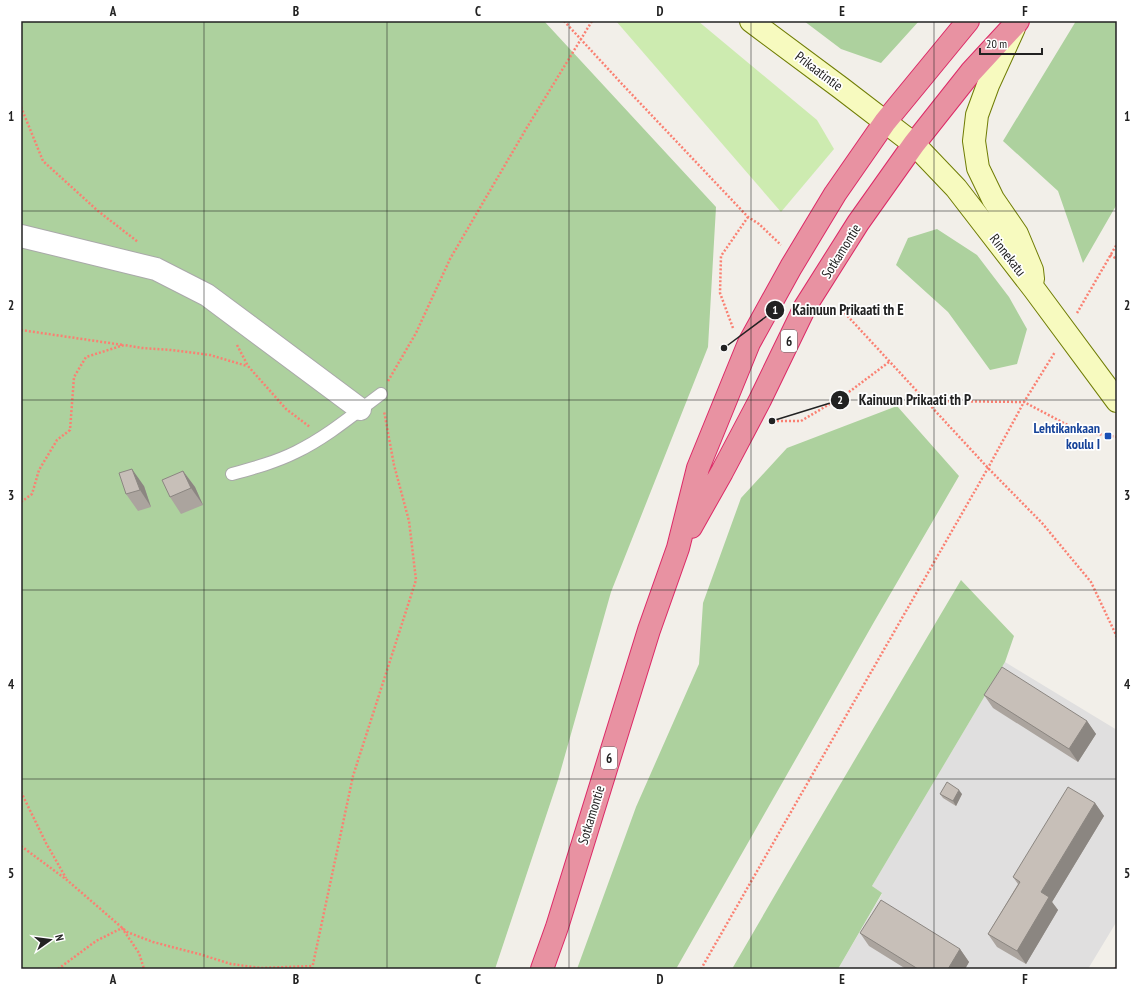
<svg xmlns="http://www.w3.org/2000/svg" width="1138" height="990" font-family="'PT Sans Narrow',sans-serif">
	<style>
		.residential { fill: #e0dfdf }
		.grass { fill: #cdebb0 }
		.forest { fill: #add19e }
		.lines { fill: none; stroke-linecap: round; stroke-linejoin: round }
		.lane-casing { stroke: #a9a9a9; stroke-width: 14 }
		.street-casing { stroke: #a9a9a9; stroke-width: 24 }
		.secondary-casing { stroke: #707d05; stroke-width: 24 }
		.highway-casing { stroke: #dc2a67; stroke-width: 24 }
		.path { stroke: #fa8072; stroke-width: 2.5; stroke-dasharray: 2 2; stroke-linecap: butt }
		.lane { stroke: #fff; stroke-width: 12 }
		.street { stroke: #fff; stroke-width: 22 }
		.secondary { stroke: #f7fabf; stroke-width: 22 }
		.highway { stroke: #e892a2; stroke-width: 22 }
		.wall { fill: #aba49e }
		.shaded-wall { fill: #8b8681 }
		.building { fill: #c7bfb8; stroke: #8b8681 }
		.grid { fill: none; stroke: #222; stroke-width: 1; stroke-opacity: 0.55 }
		.transit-dot { fill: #1a4fb4; stroke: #fff; stroke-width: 1.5 }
		.labels { text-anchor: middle; stroke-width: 3.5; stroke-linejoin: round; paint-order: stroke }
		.shield { fill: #fff; stroke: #646464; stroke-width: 1 }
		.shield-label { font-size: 13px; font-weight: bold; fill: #222 }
		.street-label { font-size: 14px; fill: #222; stroke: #fff }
		.transit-label { font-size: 14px; font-weight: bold; fill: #164399; stroke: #fff; text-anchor: end }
		.leader { fill: none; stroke: #222; stroke-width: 1.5 }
		.callout-dot { fill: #222; stroke: #fff; stroke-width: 1.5 }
		.mark-label { font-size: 12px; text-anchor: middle; font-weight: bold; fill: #fff }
		.callout-label { font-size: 15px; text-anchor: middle; font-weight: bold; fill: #222; stroke: #fff; stroke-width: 3.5; stroke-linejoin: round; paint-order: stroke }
		.neatline { fill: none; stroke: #222; stroke-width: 1.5 }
		.grid-label { font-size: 13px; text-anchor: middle; font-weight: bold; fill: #222 }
	</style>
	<rect width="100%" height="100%" fill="#f2efe9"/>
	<path class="residential" d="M1005,662L1117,730V921L1088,969H838L882,894L872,886Z"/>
	<path class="grass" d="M616,21H698L817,120L834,149L781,212Z"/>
	<path class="forest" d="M21,21H544L716,207L708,347L611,592L558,780L495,969H21Z
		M804,21H919L881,63L841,49Z
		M1076,21H1117V204L1083,263L1058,191L1003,141Z
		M937,229L977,255L1009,297L1027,329L1017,364L990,370L948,312L896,265L908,238Z
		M897,406L959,476L874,622L676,969H577L636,807L699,664L703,603L741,498L787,448Z
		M961,580L1014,636L1005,662L872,886L882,893L838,969H732L786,876Z"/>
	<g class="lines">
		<defs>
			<path id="lane" d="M232,474C254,468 276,462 296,452C327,437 354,414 381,394"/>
			<path id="street" d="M21,236L156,269L207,295L360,409"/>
			<path id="secondary" d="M751,21L841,88L914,144L956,188L1034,289L1117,401
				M1014,28L988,85L977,115L974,141L978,168L993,199L1017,234L1032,270L1033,279"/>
			<path id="highway" d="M691,527L722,472L760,400L805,307L858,223L914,144L971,72L1018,21
				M542,969L557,927L649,630L678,548L698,468L749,343L791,267L835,194L885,122L968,21"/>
		</defs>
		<use href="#lane" class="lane-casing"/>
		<use href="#street" class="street-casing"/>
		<use href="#secondary" class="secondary-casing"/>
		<use href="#highway" class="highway-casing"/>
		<path class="path" d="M564,21L622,84L748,217L759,224L781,245
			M21,107L43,161L98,211L138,242
			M1110,255L1117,259
			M842,310L988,468L1042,523L1091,582L1117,637
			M1077,313L1117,244
			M733,328L720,293L721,256L748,217
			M21,330L123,345
			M237,345L248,366L286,409L310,427
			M388,381L416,333L450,259L526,129L592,21
			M927,401L1024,402L1079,431L1117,437
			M773,421H801L845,395L889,362
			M21,502L32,494L39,470L57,440L70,430L74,377L86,357L124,345L142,348L171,350L210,355L247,366
			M21,792L46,843L66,878
			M21,846L67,880L127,932L153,942L199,954L231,964L261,968L313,966
			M58,969L96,941L122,928L139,953L144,969
			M312,969L353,776L416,580L409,521L394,465L384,411
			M701,969L988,468L1024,402L1055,352
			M1115,969L1117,965"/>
		<use href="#lane" class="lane"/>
		<use href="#street" class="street"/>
		<use href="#secondary" class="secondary"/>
		<use href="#highway" class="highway"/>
	</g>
	<path class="wall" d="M183,471L195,487L203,505L181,514L170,497Z
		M144,486L151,507L138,511L126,494Z
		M984,695L1087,721L1096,734L1078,762L993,708Z
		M940,794H962L956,806L943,798Z
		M1095,803L1104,816L1052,902L1058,910L1026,964L997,947L988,934L1018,884L1013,877Z
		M860,933L960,949L969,962L965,969H906L869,946Z"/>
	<path class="shaded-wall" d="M132,469L144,486L151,507L140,490Z
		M183,471L195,487L203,505L191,488Z
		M1087,721L1096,734L1078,762L1069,749Z
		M959,790L962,794L956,806L953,801Z
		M1095,803L1104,816L1052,902L1058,910L1026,964L1017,951L1041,892Z
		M960,949L969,962L965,969H948Z"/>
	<path class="building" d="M132,469L140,490L126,494L119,473Z
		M183,471L191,488L170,497L162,480Z
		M1002,667L1087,721L1069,749L984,695Z
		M947,782L959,790L953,801L940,794Z
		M1068,787L1095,803L1041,892L1049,897L1017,951L988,934L1020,882L1013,877Z
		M881,900L960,949L948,969H918L860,933Z"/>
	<path class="grid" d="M204,21V969M387,21V969M569,21V969M751,21V969M934,21V969M21,211H1117M21,400H1117M21,590H1117M21,779H1117"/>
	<rect class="transit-dot" x="1104" y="432" width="8" height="8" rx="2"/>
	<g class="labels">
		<g class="shield">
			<rect x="781" y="330" width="16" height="22" rx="3"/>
			<rect x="601" y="747" width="16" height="22" rx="3"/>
		</g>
		<g class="shield-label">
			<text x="789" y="346">6</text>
			<text x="609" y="763">6</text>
		</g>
		<g class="street-label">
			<text transform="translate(819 71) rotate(37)" y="5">Prikaatintie</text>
			<text transform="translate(841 251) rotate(-58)" y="5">Sotkamontie</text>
			<text transform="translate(1008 255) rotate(52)" y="5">Rinnekatu</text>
			<text transform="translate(591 815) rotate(-73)" y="5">Sotkamontie</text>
		</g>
		<g class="transit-label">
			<text x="1100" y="433">Lehtikankaan<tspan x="1100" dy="16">koulu I</tspan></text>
		</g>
	</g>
	<path class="leader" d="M724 348L775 310M772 421L840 400"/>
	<g class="callout-dot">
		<circle cx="724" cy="348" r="4"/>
		<circle cx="772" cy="421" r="4"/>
		<circle cx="775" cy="310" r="10"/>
		<circle cx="840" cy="400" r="10"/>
	</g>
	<g class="mark-label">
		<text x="775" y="314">1</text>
		<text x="840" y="404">2</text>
	</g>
	<g class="callout-label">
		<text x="848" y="315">Kainuun Prikaati th E</text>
		<text x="915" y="405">Kainuun Prikaati th P</text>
	</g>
	<rect width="1138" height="990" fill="none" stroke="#ffffff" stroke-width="44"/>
	<g transform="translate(50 940) rotate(76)" stroke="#ffffff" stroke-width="3" paint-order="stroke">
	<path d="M0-3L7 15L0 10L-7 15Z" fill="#222222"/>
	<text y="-6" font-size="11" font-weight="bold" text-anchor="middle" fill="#222222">N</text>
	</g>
	<path d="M980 48v6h62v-6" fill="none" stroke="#222222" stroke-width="2"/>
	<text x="986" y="48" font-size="12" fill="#222222" stroke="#ffffff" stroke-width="3" paint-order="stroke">20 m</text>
	<rect x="22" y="22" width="1094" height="946" class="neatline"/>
	<g class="grid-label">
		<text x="113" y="16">A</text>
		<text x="296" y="16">B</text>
		<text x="478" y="16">C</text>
		<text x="660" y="16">D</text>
		<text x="842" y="16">E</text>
		<text x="1025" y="16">F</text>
		<text x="11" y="121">1</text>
		<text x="1127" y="121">1</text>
		<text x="11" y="310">2</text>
		<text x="1127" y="310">2</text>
		<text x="11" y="500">3</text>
		<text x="1127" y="500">3</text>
		<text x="11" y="689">4</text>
		<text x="1127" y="689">4</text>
		<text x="11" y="878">5</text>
		<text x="1127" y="878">5</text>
		<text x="113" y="984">A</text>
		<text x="296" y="984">B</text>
		<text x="478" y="984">C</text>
		<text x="660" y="984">D</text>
		<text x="842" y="984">E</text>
		<text x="1025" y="984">F</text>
	</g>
</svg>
